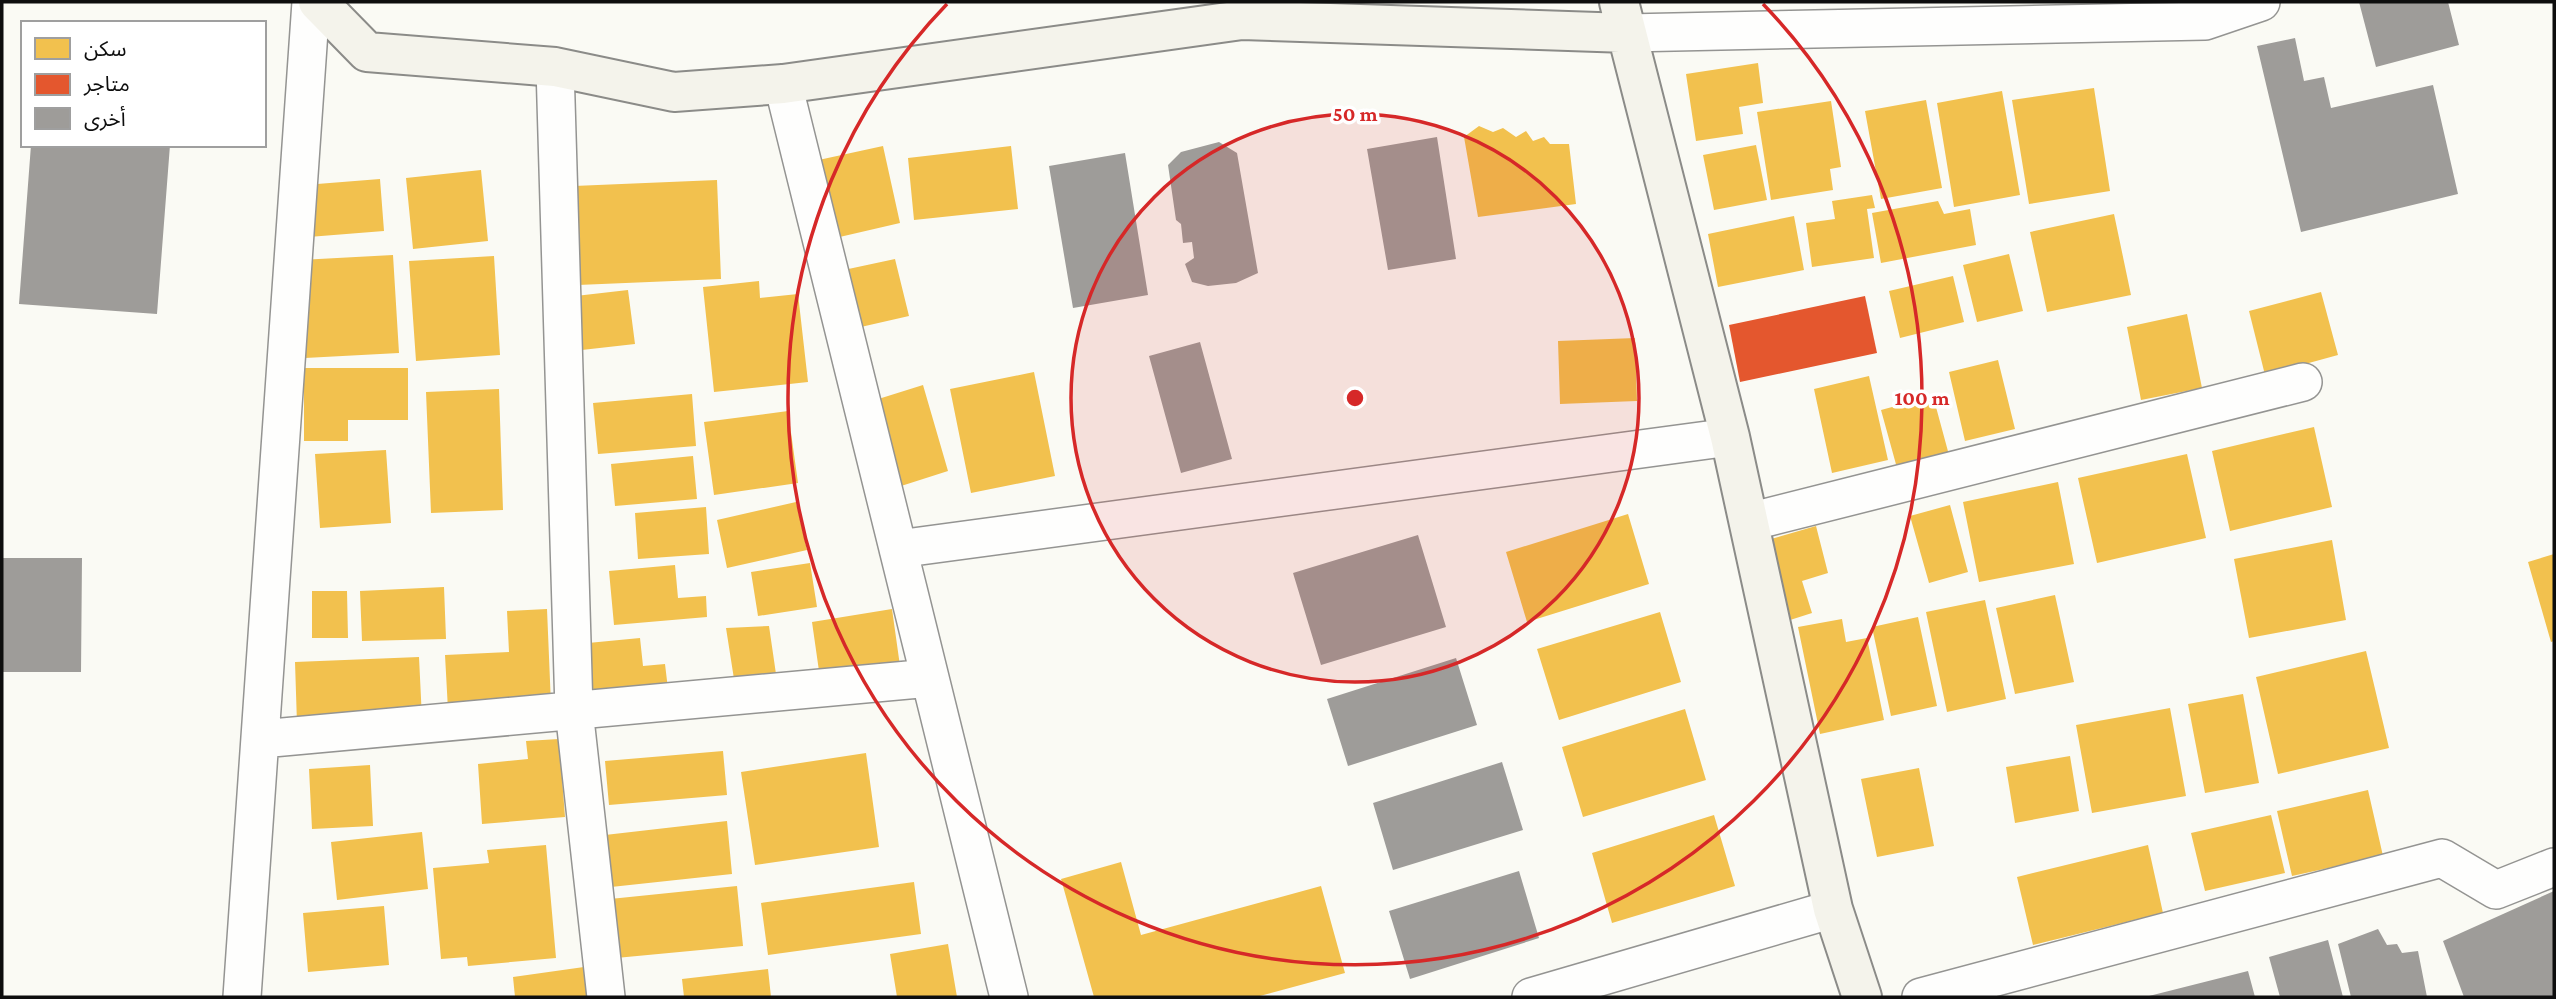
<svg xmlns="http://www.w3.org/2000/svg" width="2556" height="999" font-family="'Crimson Pro','Noto Sans Arabic',serif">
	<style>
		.homes { fill: #f2c14e }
		.shops { fill: #e4572e }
		.building { fill: #9e9c99 }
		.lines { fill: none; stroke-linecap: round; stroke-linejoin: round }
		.street-casing { stroke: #949492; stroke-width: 40 }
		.secondary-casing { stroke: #8b8b88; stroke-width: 42 }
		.street { stroke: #fefefd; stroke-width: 37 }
		.secondary { stroke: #f4f3eb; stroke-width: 38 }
		.ring { fill: none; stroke: #d62828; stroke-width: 3.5 }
		.centre { fill: #d62828; stroke: #fff; stroke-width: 3.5 }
		.ring-label { font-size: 21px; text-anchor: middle; font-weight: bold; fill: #d62828; stroke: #fff; stroke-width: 7; stroke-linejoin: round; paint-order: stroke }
	</style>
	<rect width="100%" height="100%" fill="#fafaf4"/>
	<path class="homes" d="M1758,63L1763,103L1739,107L1743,134L1696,141L1686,74Z
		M2094,88L2110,191L2029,204L2012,100Z
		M2002,91L2020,195L1954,207L1937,103Z
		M1926,100L1942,188L1881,199L1865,111Z
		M1831,101L1841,167L1830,169L1833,190L1771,200L1757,112Z
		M1479,126L1493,132L1503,128L1516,137L1526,131L1533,141L1544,137L1550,144H1569L1576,204L1478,217L1464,137Z
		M1756,145L1767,200L1714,210L1703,155Z
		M883,146L900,223L831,239L814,161Z
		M1011,146L1018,209L914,220L908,158Z
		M481,170L488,241L413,249L406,178Z
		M380,179L384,231L296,238L292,186Z
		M717,180L721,279L554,286L550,187Z
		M1872,195L1875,208L1867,209L1874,258L1812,267L1806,223L1835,219L1832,201Z
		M1938,201L1944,214L1970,209L1976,245L1881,263L1872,213Z
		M2114,214L2131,295L2047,312L2030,232Z
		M1794,216L1804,270L1718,287L1708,234Z
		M2009,254L2023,311L1977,322L1963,265Z
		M393,255L399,353L305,358L300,260Z
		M494,256L500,355L416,361L409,261Z
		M895,259L909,316L852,329L839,271Z
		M1953,276L1964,322L1900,338L1889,291Z
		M759,281L760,298L798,294L808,382L714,392L703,287Z
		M628,290L635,344L564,352L558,298Z
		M2321,292L2338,355L2265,375L2249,311Z
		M2187,314L2202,388L2141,400L2127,327Z
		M1635,338L1637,401L1560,404L1558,341Z
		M1998,360L2015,429L1965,441L1949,372Z
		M304,368H408V420H348V441H304Z
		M1034,372L1055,476L971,493L950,389Z
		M1869,376L1888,460L1832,473L1814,389Z
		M923,385L948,471L898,487L872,401Z
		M499,389L503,510L431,513L426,392Z
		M692,394L696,446L598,454L593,403Z
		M1933,396L1949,455L1897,468L1881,410Z
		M788,411L798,483L714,495L704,422Z
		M2314,427L2332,507L2230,531L2212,451Z
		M386,450L391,523L320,528L315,454Z
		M2187,454L2206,538L2097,563L2078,478Z
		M693,456L697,499L615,506L611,464Z
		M2058,482L2074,564L1979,582L1963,502Z
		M796,502L807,550L727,568L717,520Z
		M1950,505L1968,572L1929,583L1910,516Z
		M706,507L709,554L638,559L635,513Z
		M1628,514L1649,584L1527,622L1506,552Z
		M1816,526L1828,573L1802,581L1812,613L1787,621L1764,541Z
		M2332,540L2346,620L2249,638L2234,559Z
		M2554,554V641L2551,642L2528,562Z
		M810,563L817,607L758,616L751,572Z
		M675,565L678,598L706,596L707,617L614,625L609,571Z
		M444,587L446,639L362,641L360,591Z
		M312,591H347L348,638H312Z
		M2055,595L2074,682L2015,694L1996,608Z
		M1985,600L2006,699L1947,712L1926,612Z
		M547,609L551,705L448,710L445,655L509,652L507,611Z
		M892,609L900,666L820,678L812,622Z
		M1660,612L1681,682L1559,720L1537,649Z
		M1918,617L1937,706L1891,716L1872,627Z
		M1842,619L1846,642L1867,638L1884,720L1820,734L1798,627Z
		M769,626L776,674L734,679L726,628Z
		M640,638L643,666L665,664L668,689L594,696L588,643Z
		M2366,651L2389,748L2278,774L2256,677Z
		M419,657L422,719L297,724L295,662Z
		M2243,694L2259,783L2205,793L2188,704Z
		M2170,708L2186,796L2092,813L2076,725Z
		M1685,709L1706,780L1583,817L1562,747Z
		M559,739L565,817L482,824L478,764L528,759L526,741Z
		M723,751L727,795L609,805L605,761Z
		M866,753L879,847L755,865L741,772Z
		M2070,756L2079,811L2015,823L2006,767Z
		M370,765L373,826L312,829L309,769Z
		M1919,768L1934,846L1877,857L1861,779Z
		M2368,790L2383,856L2292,876L2277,811Z
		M1714,815L1735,886L1612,923L1592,853Z
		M2271,815L2285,873L2205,891L2191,833Z
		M727,821L732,874L611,887L605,835Z
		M422,832L428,889L337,900L331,842Z
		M546,845L556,958L468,966L467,957L441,959L433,868L489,863L487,850Z
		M2148,845L2163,913L2033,945L2017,877Z
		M1121,862L1141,935L1321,886L1345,973L1256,997H1094L1061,879Z
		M914,882L921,934L768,955L761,903Z
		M737,886L743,946L616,958L610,899Z
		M384,906L389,965L308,972L303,913Z
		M948,944L957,997H897L890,954Z
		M584,967L588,997H515L513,977Z
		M768,969L771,997H684L682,979Z"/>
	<path class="shops" d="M1865,296L1877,353L1740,382L1729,325Z"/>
	<path class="building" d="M2359,2H2448L2459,45L2376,67Z
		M2295,38L2304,81L2324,77L2331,108L2433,85L2458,194L2301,232L2257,46Z
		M1437,137L1456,259L1388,270L1367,149Z
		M1219,142L1237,153L1258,273L1236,283L1208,286L1192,282L1185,264L1194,258L1192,242L1183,243L1181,224L1176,220L1168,165L1181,152Z
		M31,145H170L157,314L19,304Z
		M1125,153L1148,295L1073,308L1049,166Z
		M1200,342L1232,459L1181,473L1149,356Z
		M1418,535L1446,627L1321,665L1293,573Z
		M2,558H82L81,672H2Z
		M1456,658L1477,725L1348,766L1327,699Z
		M1502,762L1523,830L1393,870L1373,803Z
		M1519,871L1539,938L1410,979L1389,911Z
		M2554,891V997H2464L2443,941Z
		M2378,929L2387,945L2397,944L2402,953L2418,951L2427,997H2351L2338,944Z
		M2328,940L2343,997H2280L2269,957Z
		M2248,971L2255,997H2150L2149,996Z"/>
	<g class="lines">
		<defs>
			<path id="street" d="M1627,33L2205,21L2261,2
				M555,67L574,710L606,997
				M783,84L1009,997
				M1749,522L2303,382
				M898,549L1730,437
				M261,739L930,678
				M242,997L311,2
				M1531,997L1833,909
				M1921,997L2442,858L2496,890L2554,867"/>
			<path id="secondary" d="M318,2L367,52L555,67L674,92L783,84L1242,20L1627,33
				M1619,2L1730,437L1833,909L1862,997"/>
		</defs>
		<use href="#street" class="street-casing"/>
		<use href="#secondary" class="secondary-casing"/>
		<use href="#street" class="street"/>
		<use href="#secondary" class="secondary"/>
	</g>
	<circle cx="1355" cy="398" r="284" fill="#d62828" fill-opacity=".12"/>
	<g class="ring">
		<circle cx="1355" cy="398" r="284"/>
		<path d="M1763 4A567 567 0 1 1 947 4"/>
	</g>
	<circle cx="1355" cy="398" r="10" class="centre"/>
	<g class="ring-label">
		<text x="1355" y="121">50 m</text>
		<text x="1922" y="405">100 m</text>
	</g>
	<rect width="2556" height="999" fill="none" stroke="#0e0e0e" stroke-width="7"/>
	<rect x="21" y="21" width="245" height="126" fill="#ffffff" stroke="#9f9f9f" stroke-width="2"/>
	<rect x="35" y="38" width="35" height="21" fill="#f2c14e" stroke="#9f9f9f" stroke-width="2"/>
	<text x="84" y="56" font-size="21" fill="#0e0e0e">سكن</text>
	<rect x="35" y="74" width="35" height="21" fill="#e4572e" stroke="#9f9f9f" stroke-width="2"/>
	<text x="84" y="91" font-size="21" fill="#0e0e0e">متاجر</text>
	<rect x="35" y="108" width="35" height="21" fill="#9e9c99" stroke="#9f9f9f" stroke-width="2"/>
	<text x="84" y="126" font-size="21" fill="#0e0e0e">أخرى</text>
</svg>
